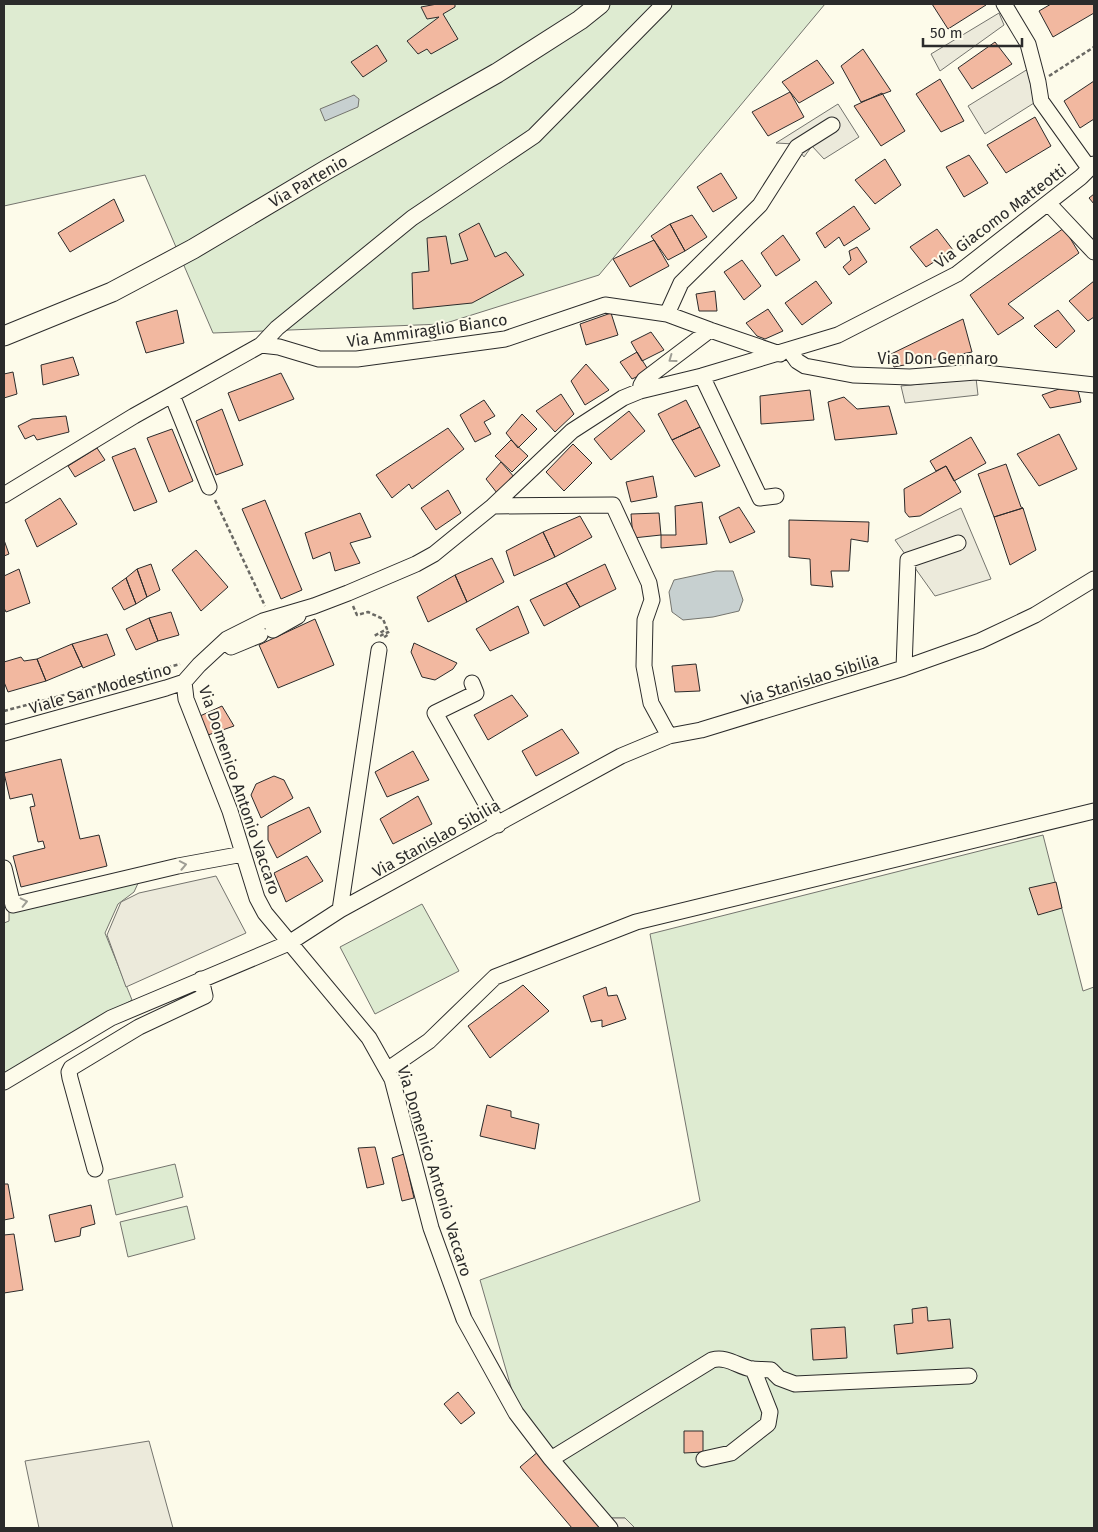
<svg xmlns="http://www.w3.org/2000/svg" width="1098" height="1532" font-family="'Fira Sans',sans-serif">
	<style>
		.green { fill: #deebd1; stroke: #74746e }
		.parking { fill: #eceadb; stroke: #74746e }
		.water { fill: #c7d0d0; stroke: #74746e }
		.building { fill: #f2b8a0; stroke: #2b2b2b }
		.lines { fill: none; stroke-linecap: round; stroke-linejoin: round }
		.minor-casing { stroke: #2b2b2b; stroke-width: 17 }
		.major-casing { stroke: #2b2b2b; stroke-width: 21 }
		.path { stroke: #6a6964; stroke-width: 2.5; stroke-dasharray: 4 2.5; stroke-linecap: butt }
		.minor { stroke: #fdfbea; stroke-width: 15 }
		.major { stroke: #fdfbea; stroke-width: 19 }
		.oneway { stroke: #9e9d94 }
		.labels { text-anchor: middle; stroke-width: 4; stroke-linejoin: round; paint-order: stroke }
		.street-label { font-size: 16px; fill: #2b2b2b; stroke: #fdfbea }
	</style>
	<rect width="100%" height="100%" fill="#fdfbea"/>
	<path class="green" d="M4,4H825L599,275L443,324L213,333L145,175L4,206Z
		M1043,835L1083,991L1094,987V1528H635L625,1518H606L515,1401L480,1280L700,1201L650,934Z
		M140,879L134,892L118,904L105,933L132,1000L4,1077V923L9,921V908Z
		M422,904L459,971L375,1014L340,947Z
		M175,1164L183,1197L116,1215L108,1180Z
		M187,1206L195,1239L128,1257L120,1222Z"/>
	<path class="parking" d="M999,13L1004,25L940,71L931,54Z
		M1028,69L1034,103L985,134L968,106Z
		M838,104L859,137L824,159L812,146L804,157L794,144L776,143Z
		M976,378L978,395L905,403L901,386Z
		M961,508L991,579L935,596L895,540Z
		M216,876L246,933L126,987L107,935L121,902L139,893Z
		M149,1441L173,1528H39L25,1461Z
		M606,1518H625L635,1528H617Z"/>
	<path class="water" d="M354,95L359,99L358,107L325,121L320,109Z
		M716,571H733L743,600L739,611L713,617L683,620L672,612L669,592L674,580Z"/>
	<path class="building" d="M437,4H455V7L443,14L458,39L431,54L427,49L418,54L407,41L439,17L427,19L421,7Z
		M932,4H985L986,5L948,29Z
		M1051,4H1094V13L1053,37L1039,11Z
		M995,42L1012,64L972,89L958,68Z
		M377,45L387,61L363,77L351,62Z
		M863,49L891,91L861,102L841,66Z
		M817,60L834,83L799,103L782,82Z
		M940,79L964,121L941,132L916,94Z
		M1094,81V119L1080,128L1064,101Z
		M790,92L804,117L768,136L752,112Z
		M882,93L905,131L881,146L854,106Z
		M1035,117L1051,146L1006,173L987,145Z
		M969,155L988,183L964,197L946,167Z
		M885,159L901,185L875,204L855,180Z
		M721,173L737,198L713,212L697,187Z
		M1094,194V204L1089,198Z
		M114,199L124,221L70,252L58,233Z
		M854,206L870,229L844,246L839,237L825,248L816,233Z
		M692,215L707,237L685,251L670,224Z
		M479,223L495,257L506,252L524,275L472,303L413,309L412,273L429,271L427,238L446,236L451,264L468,260L459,234Z
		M670,224L685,251L668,260L651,236Z
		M1064,228L1079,253L1008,304L1024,318L998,335L970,295Z
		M937,229L953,250L926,267L910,247Z
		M783,235L800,260L776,276L761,253Z
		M654,240L669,266L630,287L613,259Z
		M857,247L867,262L849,275L843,267L851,260L849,251Z
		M742,260L761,286L744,300L724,272Z
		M816,281L832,303L802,325L785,303Z
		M1094,281V317L1088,321L1069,301Z
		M715,291L717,311H699L696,294Z
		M768,309L783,331L765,339L757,336L746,323Z
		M177,310L184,343L146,353L136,322Z
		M1058,310L1075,331L1056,348L1034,326Z
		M611,313L618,335L586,345L580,324Z
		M963,319L972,352L894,367L889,355Z
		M651,332L664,350L642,361L631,342Z
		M637,352L649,371L632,379L620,362Z
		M73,357L79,375L43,385L41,365Z
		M586,364L609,390L585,405L571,381Z
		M13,372L17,394L4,398V374Z
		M281,373L294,399L239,421L228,393Z
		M1076,383L1081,402L1050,408L1042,395Z
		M810,390L814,420L761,424L760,396Z
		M561,394L574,414L555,432L536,411Z
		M844,397L857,409L889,406L897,434L835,440L828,402Z
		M484,400L495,416L484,422L491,434L475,442L460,415Z
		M686,400L700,427L672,440L658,414Z
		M222,409L243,465L216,475L196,421Z
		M629,411L645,431L611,460L594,439Z
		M522,414L537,429L518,448L506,433Z
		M66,416L69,432L37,440L34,435L25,439L18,426L32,419Z
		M700,427L720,466L695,477L672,440Z
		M448,428L464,449L412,489L409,484L392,498L376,475Z
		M172,429L193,481L169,492L147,438Z
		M1059,434L1077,469L1039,486L1017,454Z
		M971,437L986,463L954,481L946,466L936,471L930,461Z
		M511,440L528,456L512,472L495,456Z
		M573,444L592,463L564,491L546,472Z
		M97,448L105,460L75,477L68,466Z
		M135,448L157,502L134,511L112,457Z
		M501,462L515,478L497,493L486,479Z
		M1006,464L1021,507L1023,508L994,517L978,474Z
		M946,466L961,492L920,516L909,517L905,512L904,489Z
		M653,476L657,497L631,502L626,482Z
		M448,490L461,513L436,530L421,508Z
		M60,498L77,524L37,547L25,520Z
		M265,500L302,590L281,599L242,509Z
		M702,502L707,544L661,548V535H676L675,506Z
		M739,507L755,532L730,543L719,517Z
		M1023,508L1036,550L1010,565L994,517Z
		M360,513L371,537L350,543L360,563L335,571L330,552L313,559L305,533Z
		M659,513L661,535L633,538L631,514Z
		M580,516L592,537L555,557L543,532Z
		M789,520L869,522L868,542L851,539L849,571H831L833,587L811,585L810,559L789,557Z
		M543,532L555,557L514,576L506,551Z
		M4,540L9,554L4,556Z
		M196,550L228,587L201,611L172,570Z
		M492,558L504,582L467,602L455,575Z
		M151,564L160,590L147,597L137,569Z
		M605,564L616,589L580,607L566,583Z
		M19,569L30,603L6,612L4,608V576Z
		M137,569L147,597L136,604L126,578Z
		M455,575L467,602L428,622L417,597Z
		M126,578L136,604L124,610L112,588Z
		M566,583L580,607L544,626L530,600Z
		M518,606L529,633L490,651L476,629Z
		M171,612L179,635L158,641L149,618Z
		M149,618L158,641L136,650L126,629Z
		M315,619L334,665L278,688L259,645Z
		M107,634L115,655L83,668L72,644Z
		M414,643L457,663L453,669L435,680L422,677L411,652Z
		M72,644L82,666L46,681L37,659Z
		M21,657L24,661L37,659L46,681L8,692L4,682V662Z
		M696,664L700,691L675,692L672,666Z
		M512,695L528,716L488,740L474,715Z
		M222,706L234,726L208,735L200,716Z
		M562,729L579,753L536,776L522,751Z
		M413,751L429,780L387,797L375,772Z
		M61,759L80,839L99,835L107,866L21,887L13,856L45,848L43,841L38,842L30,807L35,806L32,794L10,799L4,773Z
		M274,776L284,780L293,798L261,818L251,795L256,784Z
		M418,796L432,824L393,844L380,819Z
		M309,807L321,832L277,858L268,840V826Z
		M307,856L323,881L286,902L274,873Z
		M1056,882L1062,908L1038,915L1029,888Z
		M523,985L549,1011L490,1058L468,1026Z
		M606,987L608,996L617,995L626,1019L602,1027V1020L591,1022L583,996Z
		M487,1105L511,1111V1117L539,1124L535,1149L480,1136Z
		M375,1147L384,1184L367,1188L358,1148Z
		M404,1154L414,1198L402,1201L392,1158Z
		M4,1184H8L14,1218L4,1220Z
		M91,1205L95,1224L81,1228L80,1236L55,1242L49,1215Z
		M14,1234L23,1290L4,1293V1235Z
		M927,1307L928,1321L950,1319L953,1348L897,1354L894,1325L913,1323L912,1309Z
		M845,1327L847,1358L813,1360L811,1329Z
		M458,1392L475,1413L461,1424L444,1404Z
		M684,1431H703V1452L684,1453Z
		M539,1451L606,1528H572L520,1467Z"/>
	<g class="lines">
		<defs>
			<path id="minor" d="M1004,4L1028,44L1038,82L1041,101L1089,168
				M1048,203L1094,252
				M667,314L681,283L760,205L797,147L832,125
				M261,345L279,347L319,359H357L505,339L605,305L667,314L710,330L780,354
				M790,351L797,361L805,366L853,375L910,377L976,372L1094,385
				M702,376L760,498L776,496
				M640,391L641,385L644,380L710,330
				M172,395L209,487
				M4,495L134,416L261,345L277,328L412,218L534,136L664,4
				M493,506L613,505L649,583L652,600L645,620L644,666L651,703L669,736
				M273,630L298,616
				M231,647L260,635
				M904,668L980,641L1035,615L1094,579
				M184,682L186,699L230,811L257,898L265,913L369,1038L392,1079L431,1228L464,1319L516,1413L551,1459L610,1528
				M472,683L476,693L435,713L498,825
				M4,733L166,688L184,682L199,665L227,639L263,621L314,606L348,593L416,564L434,554L493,506L572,431L623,398L640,391L702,376L838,335L957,274L1081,177L1094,164
				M4,868L13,905L178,866L243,854
				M340,910L379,650
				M387,1070L429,1041L495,977L636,922L1094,811
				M4,1082L111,1018L289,943L340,910L621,756L669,736L701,730L904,668L908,560L958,543
				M95,1169L70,1078L69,1072L71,1068L139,1027L205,996L201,979
				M551,1459L712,1360C727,1356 737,1366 751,1369C758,1370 764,1369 771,1370L779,1378L795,1384L969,1376
				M704,1459L731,1453L768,1424L770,1412L753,1369"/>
			<path id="major" d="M4,336L112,292L193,249L326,170L497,73L580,20L600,4"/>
		</defs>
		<use href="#minor" class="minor-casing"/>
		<use href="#major" class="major-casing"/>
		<path class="path" d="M1049,76L1094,47
			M215,500L265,606
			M353,606L357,615L368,612L383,619L387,629L374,636
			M380,636L388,632L389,634L383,638
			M4,711L180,664"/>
		<use href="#minor" class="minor"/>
		<use href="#major" class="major"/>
	</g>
	<defs><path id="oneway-chevron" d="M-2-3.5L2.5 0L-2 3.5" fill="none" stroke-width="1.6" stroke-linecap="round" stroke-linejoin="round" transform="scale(1.25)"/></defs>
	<g class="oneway">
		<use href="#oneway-chevron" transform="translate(672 359) rotate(144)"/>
		<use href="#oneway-chevron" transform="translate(183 865) rotate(-11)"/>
		<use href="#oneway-chevron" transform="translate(24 902) rotate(-13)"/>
	</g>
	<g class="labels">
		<g class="street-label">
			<text transform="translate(308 181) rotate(-30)" y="6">Via Partenio</text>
			<text transform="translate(1000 216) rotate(-37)" y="6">Via Giacomo Matteotti</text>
			<text transform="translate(427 330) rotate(-8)" y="6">Via Ammiraglio Bianco</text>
			<text x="938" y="364">Via Don Gennaro</text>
			<text transform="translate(810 679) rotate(-17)" y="6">Via Stanislao Sibilia</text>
			<text transform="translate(100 688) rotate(-16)" y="6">Viale San Modestino</text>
			<text transform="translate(240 790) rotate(71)" y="6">Via Domenico Antonio Vaccaro</text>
			<text transform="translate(436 838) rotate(-29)" y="6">Via Stanislao Sibilia</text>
			<text transform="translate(435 1171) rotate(73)" y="6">Via Domenico Antonio Vaccaro</text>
		</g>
	</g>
	<rect width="1098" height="1532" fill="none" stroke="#2b2b2b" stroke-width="10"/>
	<path d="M923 38v8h99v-8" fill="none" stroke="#2b2b2b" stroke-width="2.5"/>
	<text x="930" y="38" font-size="15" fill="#2b2b2b" stroke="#fdfbea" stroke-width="4" paint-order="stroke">50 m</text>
</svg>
